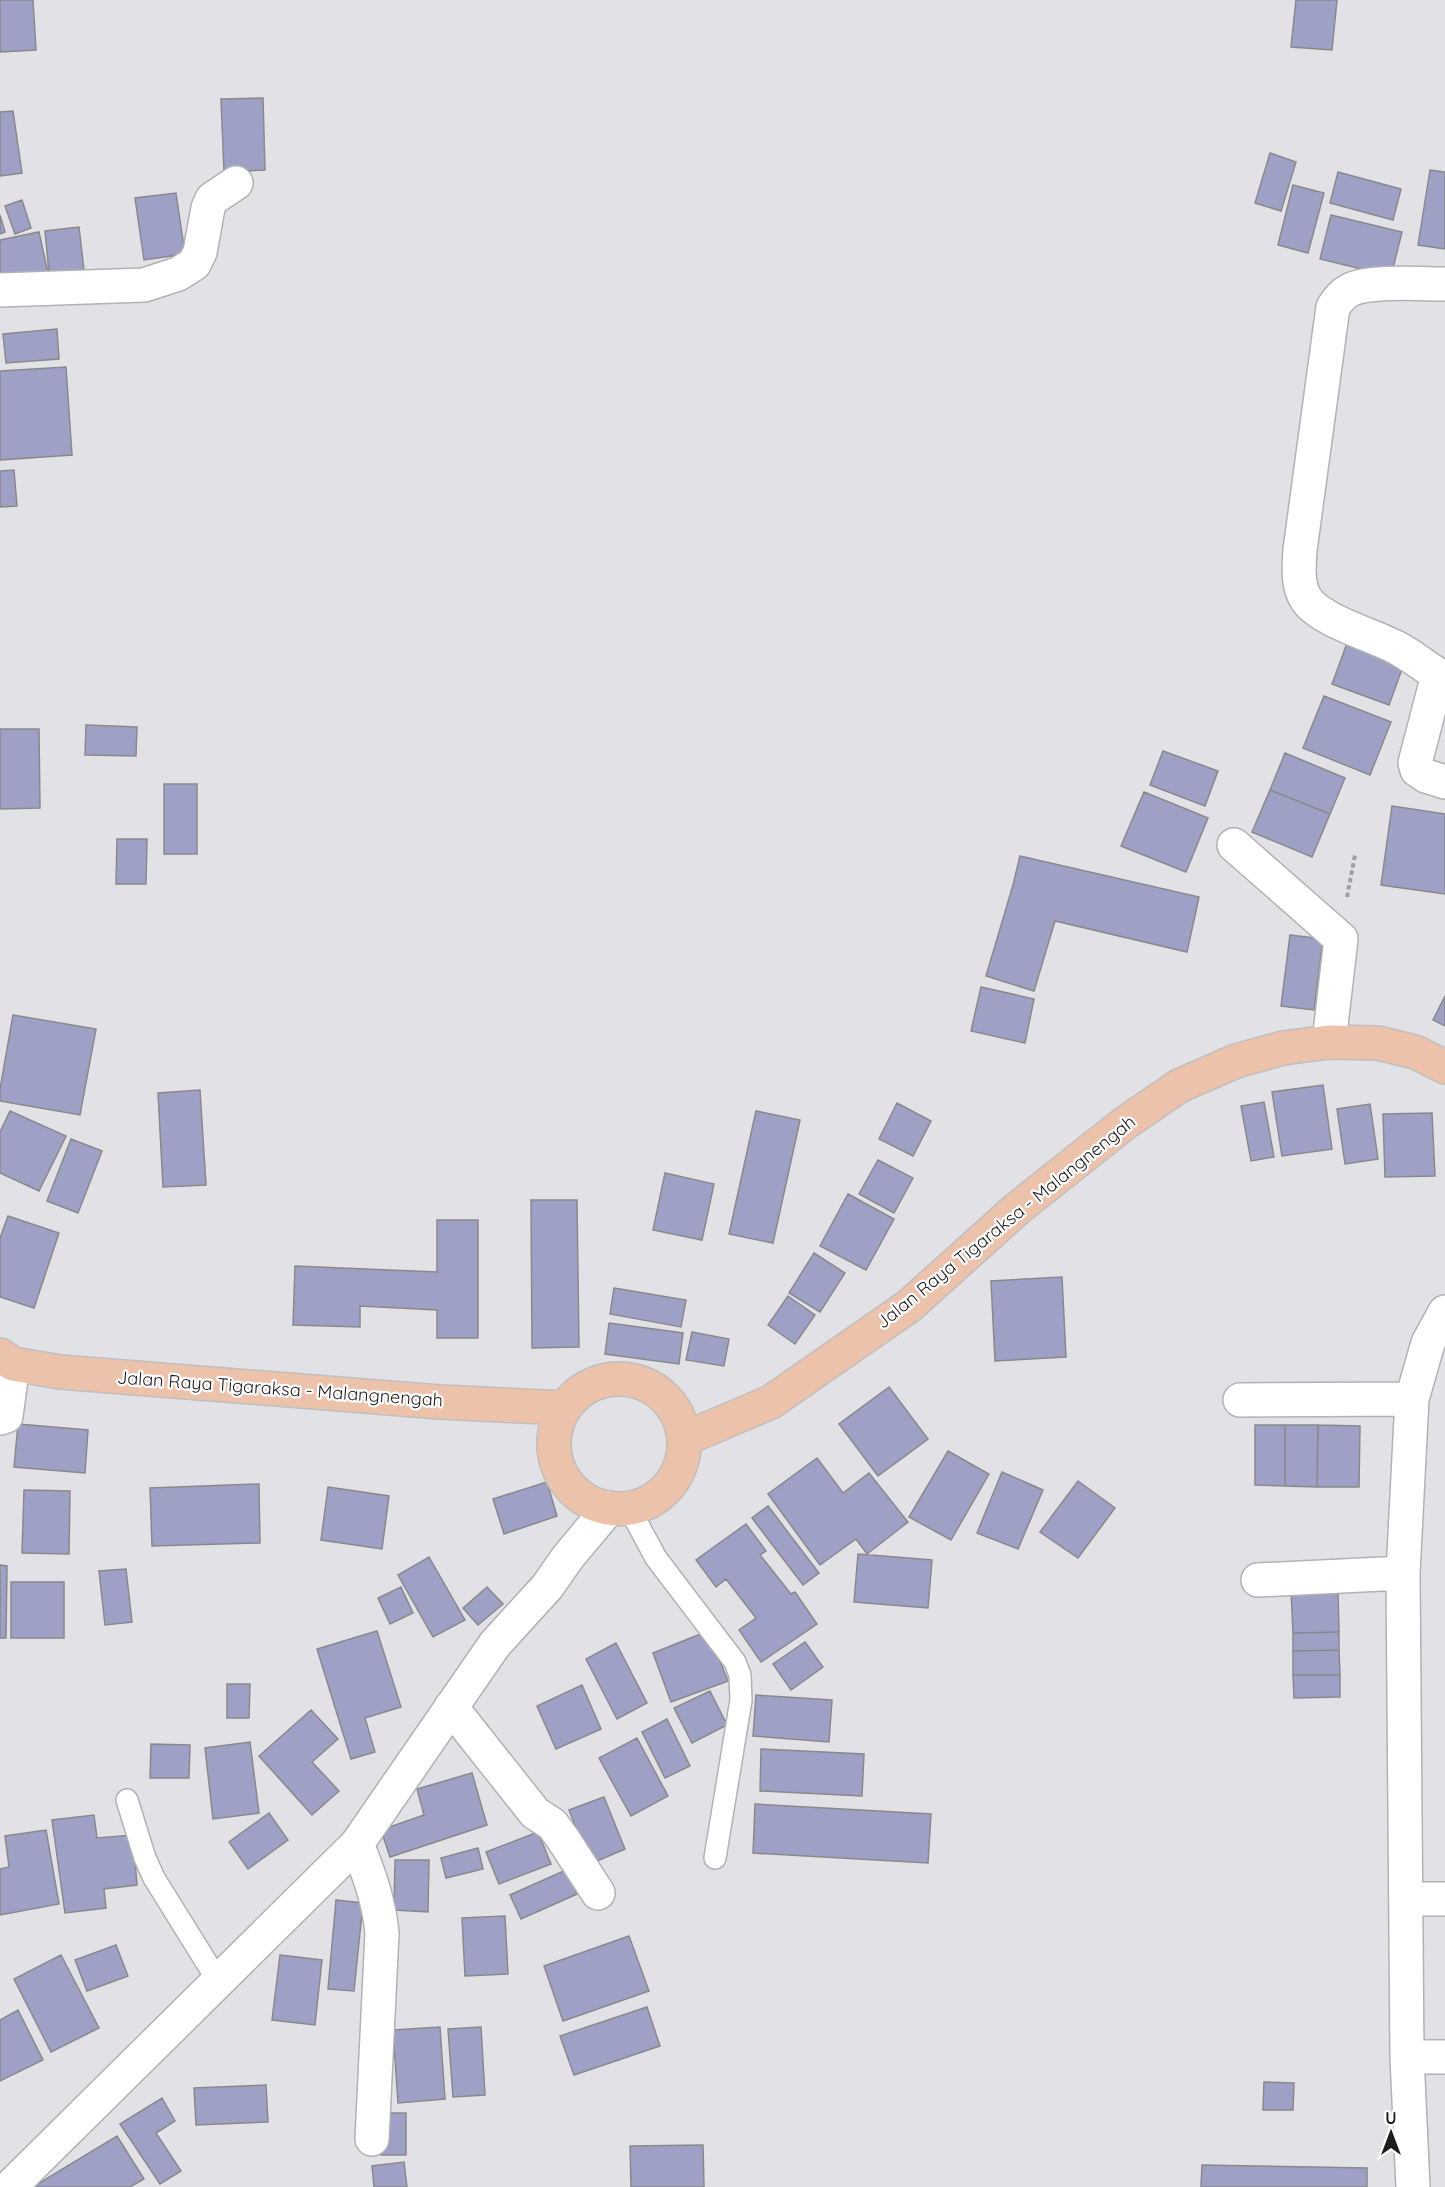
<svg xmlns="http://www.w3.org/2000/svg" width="1445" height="2187" font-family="Quicksand,sans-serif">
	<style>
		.building { fill: #9ea1c5; stroke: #89898c; stroke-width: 1.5 }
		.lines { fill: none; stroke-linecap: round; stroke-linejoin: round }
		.service-casing { stroke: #b1b2b5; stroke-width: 24 }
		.minor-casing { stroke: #b1b2b5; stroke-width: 36 }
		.tertiary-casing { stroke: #b1b2b5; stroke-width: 36 }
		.primary-casing { stroke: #bfbfc0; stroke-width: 36 }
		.path { stroke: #a0a0a3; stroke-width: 4; stroke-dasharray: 4.5 3; stroke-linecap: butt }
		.service { stroke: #fff; stroke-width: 21 }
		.minor { stroke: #fff; stroke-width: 33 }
		.tertiary { stroke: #fff; stroke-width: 33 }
		.primary { stroke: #ecc2aa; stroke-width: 33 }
		.labels { text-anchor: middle; stroke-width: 4.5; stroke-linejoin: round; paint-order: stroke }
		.street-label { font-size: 18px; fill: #1c1c1d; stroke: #fff }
	</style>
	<rect width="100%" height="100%" fill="#e2e2e6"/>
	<path class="building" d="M0,0H33L36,50L0,52Z
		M1296,0H1337L1332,50L1291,47Z
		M263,98L265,170L224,172L221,99Z
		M13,111L22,173L0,176V112Z
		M1270,153L1296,162L1281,211L1255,203Z
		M1430,170L1445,172V249L1418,245Z
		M1338,172L1401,189L1393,220L1330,203Z
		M1293,185L1324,193L1308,253L1278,245Z
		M176,193L185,254L144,260L135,198Z
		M22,200L31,228L15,234L5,206Z
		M0,215L5,232L0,234Z
		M1331,215L1402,232L1391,276L1320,259Z
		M79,227L85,279L50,283L45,231Z
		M39,232L48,273L0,283V240Z
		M57,329L59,359L6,363L3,334Z
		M66,367L72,455L0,460V371Z
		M14,470L17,506L0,507V471Z
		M1349,638L1406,658L1389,705L1332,684Z
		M1324,696L1391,722L1370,775L1303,748Z
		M86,725L137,727L136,756L85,755Z
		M0,729H39L40,808L0,809Z
		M1163,751L1218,771L1205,806L1150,785Z
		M1285,753L1345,778L1330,814L1270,790Z
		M164,784H197V854H164Z
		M1270,790L1330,814L1312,857L1252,832Z
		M1144,792L1208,818L1186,872L1121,846Z
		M1392,806L1445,814V894L1381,885Z
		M117,839H147L146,884H116Z
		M1020,856L1199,897L1187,952L1055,921L1034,991L986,976L1013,885Z
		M1290,935L1323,939L1314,1010L1281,1006Z
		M981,987L1034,999L1025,1043L971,1031Z
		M1445,996V1026L1433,1020Z
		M13,1015L96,1029L80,1115L0,1101V1089Z
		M1323,1085L1332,1149L1282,1156L1272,1092Z
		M200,1090L206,1185L163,1187L158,1093Z
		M1264,1102L1274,1157L1251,1161L1241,1106Z
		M897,1103L931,1121L913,1156L879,1139Z
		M1370,1104L1378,1159L1345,1164L1337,1109Z
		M10,1111L66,1136L39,1191L0,1173V1132Z
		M756,1111L800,1120L773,1243L729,1234Z
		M1432,1113L1435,1176L1385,1177L1383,1114Z
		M71,1139L102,1151L78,1213L47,1201Z
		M878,1160L913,1178L894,1213L859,1194Z
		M665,1173L714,1184L702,1240L653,1230Z
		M848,1194L894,1219L866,1270L820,1246Z
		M531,1200H577L579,1347L532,1348Z
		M8,1216L59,1233L34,1308L0,1297V1238Z
		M437,1220H478V1338H437V1310L360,1306V1327L293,1325L295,1266L437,1272Z
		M814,1253L845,1273L820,1312L789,1293Z
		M1062,1277L1066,1357L995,1361L991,1281Z
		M614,1288L686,1300L681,1327L610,1314Z
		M788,1296L815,1315L795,1344L768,1325Z
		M609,1323L683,1333L679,1364L605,1354Z
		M692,1332L729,1339L724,1366L686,1360Z
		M889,1387L928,1439L878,1476L839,1424Z
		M18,1424L88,1430L85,1473L14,1467Z
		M1255,1425H1285V1486L1255,1485Z
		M1285,1425H1318L1317,1487L1285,1486Z
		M1318,1425L1360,1426L1359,1487H1317Z
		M948,1451L989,1474L951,1540L909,1517Z
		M817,1458L843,1493L869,1473L908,1522L867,1554L856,1539L820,1565L768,1494Z
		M1002,1472L1043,1490L1018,1549L977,1533Z
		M1078,1481L1115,1508L1078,1558L1040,1532Z
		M547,1482L557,1516L504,1534L493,1499Z
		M259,1484L260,1543L152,1546L150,1488Z
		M328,1487L389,1496L382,1549L321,1540Z
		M24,1490L70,1491L69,1554L22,1553Z
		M768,1506L819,1573L803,1585L752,1518Z
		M746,1524L766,1551L760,1555L791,1594L795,1592L817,1624L761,1662L739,1630L756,1618L726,1579L716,1587L696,1560Z
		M858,1554L932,1560L928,1608L854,1602Z
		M429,1557L465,1620L433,1637L398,1575Z
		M0,1565L7,1566L6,1638H0Z
		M126,1569L132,1622L105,1625L99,1571Z
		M11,1582H64V1638H11Z
		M401,1587L413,1613L390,1624L378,1598Z
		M487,1587L503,1604L478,1625L463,1608Z
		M1338,1590L1339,1632L1293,1633L1291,1591Z
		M377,1631L401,1707L365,1718L375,1752L351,1759L317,1649Z
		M708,1631L728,1681L671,1702L653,1653Z
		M1339,1632V1650L1293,1651V1633Z
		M805,1642L823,1667L791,1690L773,1664Z
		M616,1643L647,1703L617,1719L586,1659Z
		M1339,1650L1340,1675H1293V1651Z
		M1293,1675H1340V1697L1294,1698Z
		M227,1684H250L249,1718H227Z
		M582,1685L601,1729L556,1749L537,1706Z
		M710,1691L727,1725L692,1743L674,1708Z
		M756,1695L832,1700L829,1742L753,1736Z
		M311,1710L338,1739L312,1762L339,1791L312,1815L259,1756Z
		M667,1719L690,1766L665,1778L642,1732Z
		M637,1738L668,1796L631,1816L599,1758Z
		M250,1742L259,1813L213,1819L205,1748Z
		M151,1744L190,1745L189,1778H150Z
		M761,1749L864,1754L862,1796L760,1791Z
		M472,1773L487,1825L390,1857L381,1830L424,1815L417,1789Z
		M604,1797L625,1849L590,1864L569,1810Z
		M755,1804L931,1814L928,1863L753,1853Z
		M269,1813L288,1840L248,1869L229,1842Z
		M94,1815L97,1838L133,1835L137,1885L104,1889L106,1908L65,1913L52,1820Z
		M46,1830L59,1904L0,1915V1869L9,1867L5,1836Z
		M538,1832L551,1864L499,1884L486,1852Z
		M478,1848L483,1869L446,1878L441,1858Z
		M395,1860H429L428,1912L394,1910Z
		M566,1870L577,1894L521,1919L510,1895Z
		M336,1900L363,1903L354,1991L328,1989Z
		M505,1916L508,1974L465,1976L462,1918Z
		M629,1936L649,1991L563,2021L544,1966Z
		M116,1945L128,1976L87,1991L75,1960Z
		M61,1955L99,2028L51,2052L14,1979Z
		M280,1955L322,1960L315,2025L272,2020Z
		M647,2007L660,2046L574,2075L560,2036Z
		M18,2010L43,2060L0,2081V2020Z
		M440,2027L445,2099L398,2103L393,2030Z
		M481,2027L485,2095L453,2097L448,2029Z
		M1264,2082L1294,2083L1293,2110H1263Z
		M266,2085L268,2122L196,2125L194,2088Z
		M162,2098L175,2121L156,2133L181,2171L160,2184L120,2124Z
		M381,2113H406V2155H381Z
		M117,2136L144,2179L130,2187H37L36,2185Z
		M703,2145L704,2187H631L630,2146Z
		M404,2162L407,2187H374L372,2166Z
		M1202,2165L1367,2168V2187H1201Z"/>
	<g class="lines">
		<defs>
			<path id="service" d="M629,1508L656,1558L735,1662L740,1675L741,1700L715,1858
				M127,1800L145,1858L154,1878L218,1981"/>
			<path id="minor" d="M1445,284C1421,284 1370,280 1350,290C1342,294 1338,300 1333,307L1300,550C1299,566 1297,585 1306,599C1320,621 1374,635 1399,649C1415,658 1429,670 1445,679
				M0,290L144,285L178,274L194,264L200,252L208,208L212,199L236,183
				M1438,675L1415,763L1417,770L1426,776L1445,782
				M1234,845L1341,939L1329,1042
				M1240,1400L1412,1399
				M0,1418L6,1416L13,1364
				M1258,1580L1403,1573
				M451,1707L535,1813L552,1824L563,1839L598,1893
				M357,1844C369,1874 379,1901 382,1933L372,2139
				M1406,1899H1445
				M1407,2057H1445
				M1413,2187L1407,2057L1403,1573L1412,1399L1428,1343L1445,1312"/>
			<path id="tertiary" d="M10,2187L357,1844L495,1644L547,1587L568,1557L609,1508"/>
			<path id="primary" d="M0,1355L13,1364L60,1372L440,1402L564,1408
				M554 1444a65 65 0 1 1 130 0a65 65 0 1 1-130 0Z
				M684,1439L771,1402L909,1306L1018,1208L1125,1123L1179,1086L1236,1061L1283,1048L1329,1042L1378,1043L1415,1052L1445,1067"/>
		</defs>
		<use href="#service" class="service-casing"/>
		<use href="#minor" class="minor-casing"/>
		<use href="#tertiary" class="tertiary-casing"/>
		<use href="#primary" class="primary-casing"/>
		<path class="path" d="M1347,897L1355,855"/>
		<use href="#service" class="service"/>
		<use href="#minor" class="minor"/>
		<use href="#tertiary" class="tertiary"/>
		<use href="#primary" class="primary"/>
	</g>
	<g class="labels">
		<g class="street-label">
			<text transform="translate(1006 1222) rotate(-39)" y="6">Jalan Raya Tigaraksa - Malangnengah</text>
			<text transform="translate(280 1389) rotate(4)" y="6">Jalan Raya Tigaraksa - Malangnengah</text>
		</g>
	</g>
	<g transform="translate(1391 2133)" stroke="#ffffff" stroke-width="4.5" paint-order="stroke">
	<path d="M0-4.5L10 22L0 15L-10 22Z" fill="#1c1c1d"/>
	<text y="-9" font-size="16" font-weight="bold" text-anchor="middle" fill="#1c1c1d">U</text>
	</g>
</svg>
